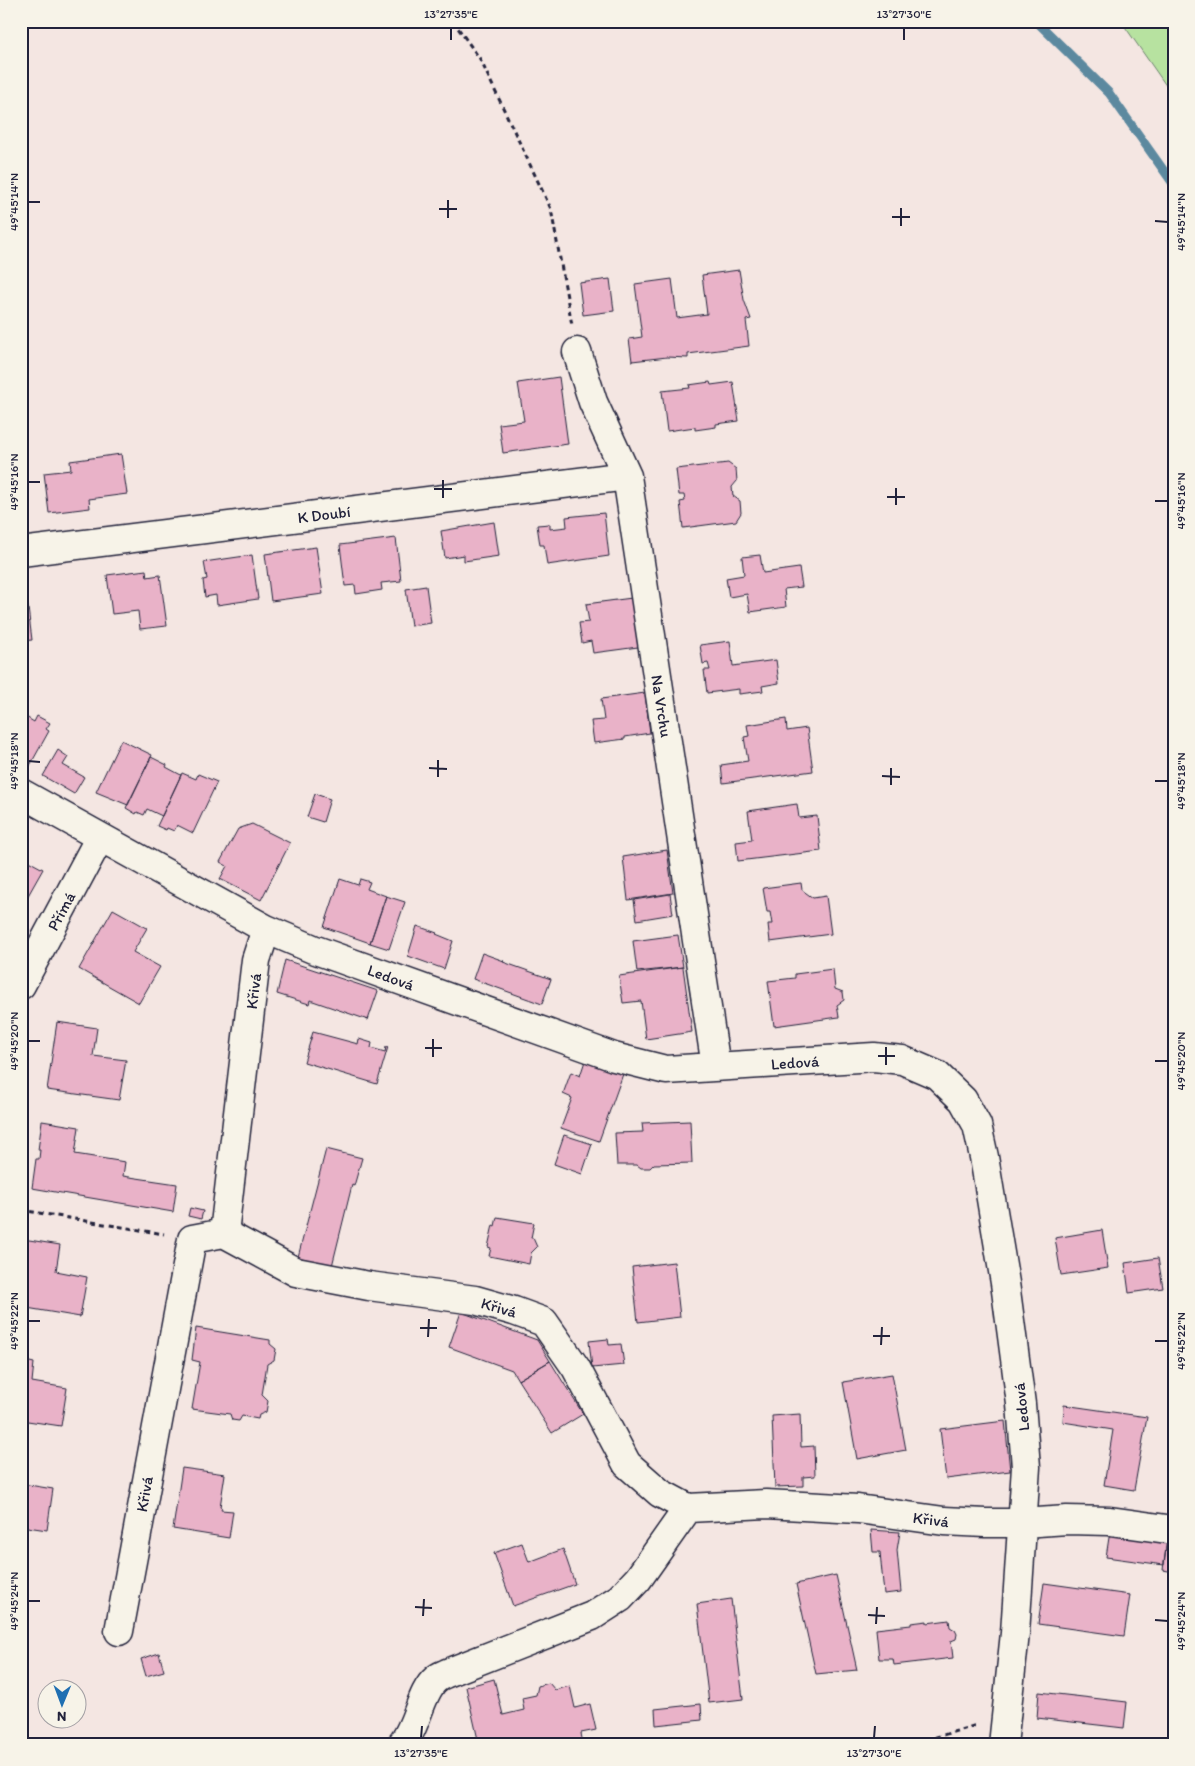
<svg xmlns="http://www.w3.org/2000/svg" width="1195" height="1766" font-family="Itim,sans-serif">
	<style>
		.green { fill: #b7e2a0; stroke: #6c826e }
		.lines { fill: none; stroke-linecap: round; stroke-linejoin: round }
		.stream { stroke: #5c899f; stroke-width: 9 }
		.building { fill: #e9b2c8; stroke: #22223b }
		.minor-casing { stroke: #22223b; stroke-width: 31 }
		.path { stroke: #22223b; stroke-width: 3; stroke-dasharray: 5 4; stroke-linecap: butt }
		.minor { stroke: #f7f3e8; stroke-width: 28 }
		.ticks { fill: none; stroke: #22223b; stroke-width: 2 }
		.labels { text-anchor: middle; stroke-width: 4; stroke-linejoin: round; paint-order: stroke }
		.street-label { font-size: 16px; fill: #22223b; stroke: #f7f3e8 }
		.neatline { fill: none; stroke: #22223b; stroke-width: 2 }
		.ticks-label { font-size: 12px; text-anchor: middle; fill: #22223b }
	</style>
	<rect width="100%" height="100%" fill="#f4e6e2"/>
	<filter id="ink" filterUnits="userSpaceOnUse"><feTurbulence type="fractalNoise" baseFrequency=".02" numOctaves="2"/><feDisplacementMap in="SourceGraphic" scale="10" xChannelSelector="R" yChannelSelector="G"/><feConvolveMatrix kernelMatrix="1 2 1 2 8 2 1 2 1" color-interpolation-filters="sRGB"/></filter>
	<g filter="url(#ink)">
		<path class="green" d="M1121,21H1174V97Z"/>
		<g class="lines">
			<path class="stream" d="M1036,21L1109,93L1174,185"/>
		</g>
		<path class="building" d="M739,270L744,300L751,319L746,320L749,346L688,354V358L667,357L632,361L629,339L642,337L635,284L672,279L677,318L707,314L702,275Z
			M610,279L614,311L583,315L579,283Z
			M559,377L568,444L503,453L499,424L524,421L518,383Z
			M710,382L711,385L733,382L739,421L716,424V427L695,430V427L667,431L662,391L690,388L689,385Z
			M121,454L127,494L89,499L90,508L49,513L44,473L71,470L70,461Z
			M728,463L736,469L737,481L732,487L733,496L740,501L741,513L736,521L683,528L680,502L685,501L684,495H679L676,469Z
			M604,513L609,556L547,565L544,545H540L537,525L550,524V529L567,527L566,517Z
			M494,522L499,556L464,561V555L445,558L441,531Z
			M396,538L401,581L381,583L382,590L356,594L355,585L345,586L340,545Z
			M316,547L323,594L271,601L265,554Z
			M252,555L258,599L217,605L216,595L205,597L203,580L207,579L204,562Z
			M760,555L763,573L799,568L802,587L784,589L786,607L750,612L747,594L729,597L726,578L744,575L742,557Z
			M146,570L147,577L160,575L167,626L140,629L138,611L112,614L107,575Z
			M426,586L431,623L411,626L406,589Z
			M26,592L32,640L21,641V593Z
			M632,598L638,647L593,653L591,641L582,643L579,623L589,622L586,604Z
			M730,641L733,666L776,660L779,683L762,686L763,691L739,694V689L707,693L704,670H710L708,663L703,664L700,645Z
			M645,693L650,733L625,737V739L594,743L591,721L604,720L601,699Z
			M21,714L34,722L37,716L50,723L46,729L49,731L28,769L21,765Z
			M786,719L787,731L807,728L813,771L723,783L721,765L748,761L744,737L749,736L747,725Z
			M121,740L152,755L128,805L96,792Z
			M58,750L68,757L63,765L84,777L74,794L43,776Z
			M151,757L167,765L166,767L181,775L162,816L147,809L144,815L137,812L136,814L126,808Z
			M182,773L196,779L198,774L217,782L193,833L177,825L174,831L167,828L166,830L157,826Z
			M315,794L330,799L323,822L307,817Z
			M797,804L799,818L817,816L821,851L738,861L736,842L752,840L748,811Z
			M252,824L290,843L261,900L220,879L227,866L220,862L238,829Z
			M667,850L673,893L628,900L623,857Z
			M21,857L43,869L21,908Z
			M340,879L358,885L360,879L370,882L367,889L386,896L370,943L324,927Z
			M801,883L802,890L813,898L826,896L831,934L770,942L768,924H772L770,912H767L763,888Z
			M670,894L673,914L637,920L634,900Z
			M386,896L405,902L389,949L370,943Z
			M113,909L147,928L133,952L160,967L139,1003L79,969Z
			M417,926L437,933L436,934L453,941L444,969L408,956Z
			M678,935L683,967L637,972L633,941Z
			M482,953L504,961L503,962L551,979L542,1004L473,979Z
			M285,960L378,991L368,1020L310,1000L309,1004L277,994Z
			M683,967L692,1032L646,1039L641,1001L623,1003L619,976Z
			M833,969L835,989L843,992L844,1000L837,1005L839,1017L774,1026L768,981L795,978V974Z
			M57,1022L97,1028L93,1056L126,1060L119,1100L47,1090Z
			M313,1032L358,1044L359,1039L372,1043L371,1048L385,1052L386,1047H388L377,1084L304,1062Z
			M585,1061L623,1074L599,1141L561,1128L572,1098L563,1094L571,1072L580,1076Z
			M42,1121L79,1127L75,1154L125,1162L123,1176L177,1184L173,1212L32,1188L36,1159H39L40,1150H38Z
			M690,1121L692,1163L654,1164L650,1168H641L637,1165H617L615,1133L643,1132L642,1123Z
			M564,1135L592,1144L582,1174L554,1164Z
			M326,1149L362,1158L354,1186L352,1185L332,1266L298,1257Z
			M190,1208L203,1211L201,1219L188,1216Z
			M497,1217L534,1223L531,1238H533L537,1247L531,1253L529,1264L489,1256L491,1248L488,1247L493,1225L495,1226Z
			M1102,1230L1108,1268L1061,1275L1055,1238Z
			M23,1239L60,1245L56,1271L87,1277L80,1317L21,1307V1252Z
			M1158,1258L1163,1288L1129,1293L1125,1263Z
			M674,1262L680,1317L638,1322L632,1267Z
			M461,1312L537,1340L550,1361L518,1380L512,1370L449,1347Z
			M196,1328L270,1340V1344L276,1349L274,1360L267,1364L262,1395L268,1401L266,1412L259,1415L258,1419L242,1416L239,1421L232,1420L230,1414L192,1409L200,1362L192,1360Z
			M608,1339L609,1345L621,1344L624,1365L592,1368L589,1341Z
			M21,1360L34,1363L32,1382L67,1388L61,1426L21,1420Z
			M550,1361L583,1414L552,1433L518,1380Z
			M892,1374L906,1450L857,1459L843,1382Z
			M1064,1405L1147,1417L1134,1490L1104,1485L1113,1430L1063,1422Z
			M800,1414L801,1447L814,1446L815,1476L803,1477V1486L775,1487L772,1416Z
			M1005,1421L1010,1471L946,1479L940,1429Z
			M21,1457L27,1458L23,1484L53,1489L47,1530L21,1526Z
			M182,1468L225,1474L220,1507L222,1508L221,1510L233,1511L229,1538L173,1529Z
			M871,1530L900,1532L897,1550L901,1592L884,1594L880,1552H873Z
			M1110,1531L1167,1540L1164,1565L1106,1557Z
			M1167,1540L1174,1541V1572L1163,1570Z
			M522,1543L529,1562L563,1549L575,1584L513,1606L494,1553Z
			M836,1575L857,1670L816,1674L796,1584Z
			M1044,1583L1130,1595L1124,1636L1038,1624Z
			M731,1599L743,1699L709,1703L697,1604Z
			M949,1620L950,1627L955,1630L957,1634L956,1639L951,1641L953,1658L894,1665L893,1659H879L876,1629L911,1625V1623L927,1621V1623Z
			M159,1653L164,1671L146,1676L141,1659Z
			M494,1679L503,1715L524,1710L522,1698L536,1695L538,1686L549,1683L555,1690L570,1686L575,1708L590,1704L596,1730L581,1733L583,1745H507L506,1738L479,1744L466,1687Z
			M1039,1692L1127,1702L1124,1728L1037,1718Z
			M701,1704L702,1720L656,1725L655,1709Z"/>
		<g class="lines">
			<defs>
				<path id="minor" d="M577,352L593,402L627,476L716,1067
					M21,552L627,476
					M21,793L266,929L313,949L614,1057L666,1070L874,1057L902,1060L937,1075L963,1100L977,1125L984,1157L1005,1283L1021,1404L1026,1467L1015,1633L1003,1745
					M266,929L256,960L224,1233L296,1272L369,1286L475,1300L514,1311L544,1322L576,1368L627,1464L660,1493L688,1508L766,1504L858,1509L944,1521L985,1523H1023L1067,1520L1110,1521L1174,1530
					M21,985L100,837
					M119,1631L192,1239L224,1233
					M401,1745C417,1728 420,1692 436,1679C439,1676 443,1675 447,1673L592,1616L620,1598L638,1579L688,1508"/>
			</defs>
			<use href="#minor" class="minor-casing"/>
			<path class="path" d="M453,21L480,59L551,209L572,325
				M21,1210L164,1234
				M909,1745L977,1725"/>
			<use href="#minor" class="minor"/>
		</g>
	</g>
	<path class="ticks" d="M451,40V28M904,40V28M28,202H40M439,209H457M892,217H910M448,218V200M1155,221L1168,222M901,226V208M28,482H40M434,489H452M887,497H905M443,498V480M1155,501H1168M896,505V488M28,761L40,762M429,768L447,769M882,776L900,777M438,777V760M1155,781H1168M891,785V768M28,1041H40M425,1048H442M878,1056H895M433,1057V1039M1155,1061H1168M886,1065V1047M28,1321H40M420,1328H437M873,1336H890M428,1337L429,1319M1155,1341H1168M881,1345L882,1327M28,1601H40M415,1607L432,1608M868,1615L885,1616M423,1616L424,1599M1155,1620L1168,1621M876,1624L877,1607M421,1738L422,1726M874,1738L875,1726"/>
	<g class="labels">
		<g class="street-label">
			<text transform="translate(324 514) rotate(-7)" y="6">K Doubí</text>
			<text transform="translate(662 706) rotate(81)" y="6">Na Vrchu</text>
			<text transform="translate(61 911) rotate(-62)" y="6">Přímá</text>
			<text transform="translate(391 977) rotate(20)" y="6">Ledová</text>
			<text transform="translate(253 991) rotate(-83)" y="6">Křivá</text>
			<text transform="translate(795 1062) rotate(-4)" y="6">Ledová</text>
			<text transform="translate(499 1307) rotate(16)" y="6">Křivá</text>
			<text transform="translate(1021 1407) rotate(-96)" y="6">Ledová</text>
			<text transform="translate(144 1494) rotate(-80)" y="6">Křivá</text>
			<text transform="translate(931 1519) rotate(7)" y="6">Křivá</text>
		</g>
	</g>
	<rect width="1195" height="1766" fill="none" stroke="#f7f3e8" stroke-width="55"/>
	<g transform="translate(62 1704) rotate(181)"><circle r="24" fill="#f7f3e8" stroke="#a29fa3"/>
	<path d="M0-4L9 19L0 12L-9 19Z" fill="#1f6fb2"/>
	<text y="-8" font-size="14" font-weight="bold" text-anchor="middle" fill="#22223b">N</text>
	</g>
	<rect x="28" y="28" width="1140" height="1710" class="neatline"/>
	<g class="ticks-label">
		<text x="451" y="18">13°27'35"E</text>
		<text x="904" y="18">13°27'30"E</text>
		<text transform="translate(14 202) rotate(-90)" y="4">49°45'14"N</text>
		<text transform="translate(1181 222) rotate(-90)" y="4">49°45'14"N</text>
		<text transform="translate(14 482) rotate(-90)" y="4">49°45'16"N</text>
		<text transform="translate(1181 501) rotate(-90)" y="4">49°45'16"N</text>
		<text transform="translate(14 761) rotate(-90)" y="4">49°45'18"N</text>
		<text transform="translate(1181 781) rotate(-90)" y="4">49°45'18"N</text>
		<text transform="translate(14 1041) rotate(-90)" y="4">49°45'20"N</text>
		<text transform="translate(1181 1061) rotate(-90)" y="4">49°45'20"N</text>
		<text transform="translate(14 1321) rotate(-90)" y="4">49°45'22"N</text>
		<text transform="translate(1181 1341) rotate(-90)" y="4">49°45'22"N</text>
		<text transform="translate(14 1601) rotate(-90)" y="4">49°45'24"N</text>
		<text transform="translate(1181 1621) rotate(-90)" y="4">49°45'24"N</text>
		<text x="421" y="1757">13°27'35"E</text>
		<text x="874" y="1757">13°27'30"E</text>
	</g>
</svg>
